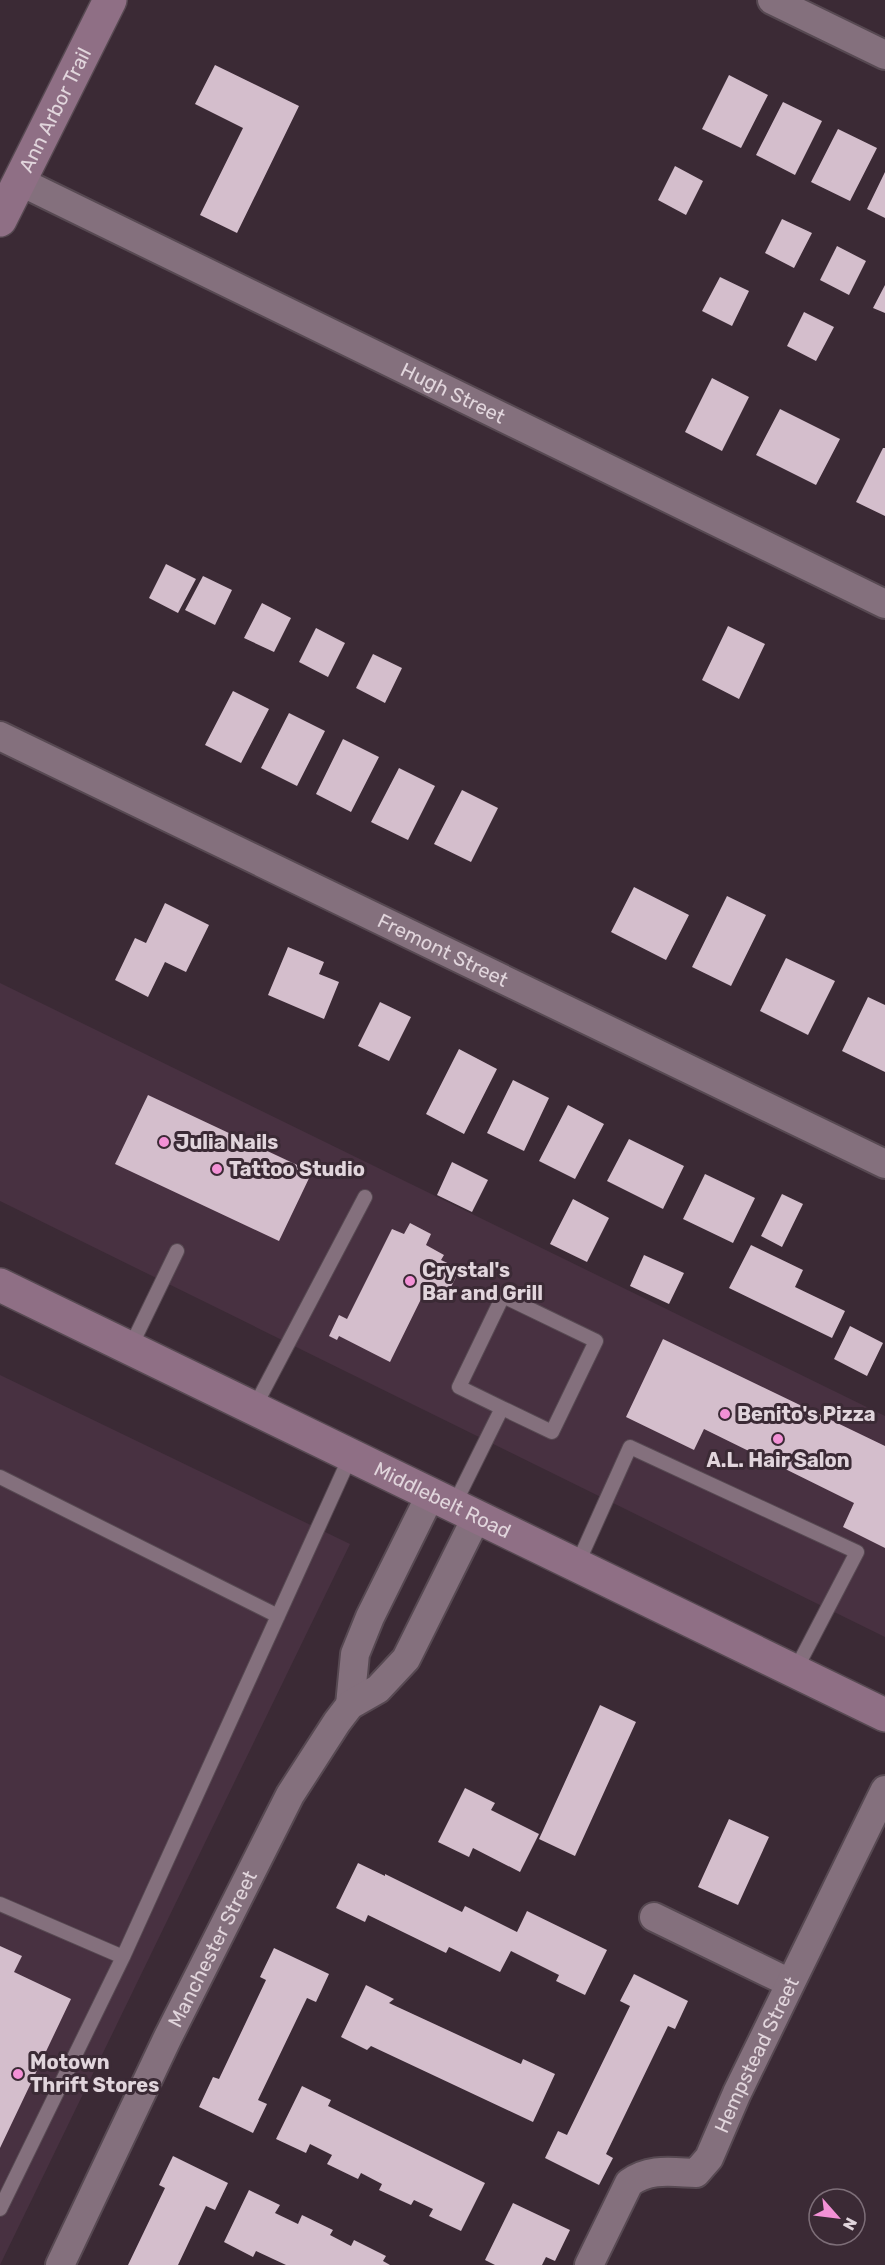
<svg xmlns="http://www.w3.org/2000/svg" width="885" height="2265" font-family="Rubik,sans-serif">
	<style>
		.built { fill: #483141 }
		.building { fill: #d4becc }
		.lines { fill: none; stroke-linecap: round; stroke-linejoin: round }
		.lane-casing { stroke: #574952; stroke-width: 16 }
		.street-casing { stroke: #574952; stroke-width: 32 }
		.secondary-casing { stroke: #574952; stroke-width: 36 }
		.lane { stroke: #84707d; stroke-width: 14 }
		.street { stroke: #84707d; stroke-width: 28 }
		.secondary { stroke: #8f6f85; stroke-width: 33 }
		.poi-dot { fill: #f391d6; stroke: #3b2a35; stroke-width: 2 }
		.labels { text-anchor: middle; stroke-width: 6; stroke-linejoin: round; paint-order: stroke }
		.street-label { font-size: 20px; fill: #e1d5dc; stroke: #3b2a35 }
		.poi-label { font-size: 20px; font-weight: bold; fill: #e1d5dc; stroke: #3b2a35; text-anchor: start }
	</style>
	<rect width="100%" height="100%" fill="#3b2a35"/>
	<path class="built" d="M0,983L885,1416V1637L0,1201Z
		M0,1375L350,1544L0,2265Z"/>
	<path class="building" d="M215,65L299,106L237,233L200,215L243,128L195,104Z
		M729,75L768,95L741,148L702,129Z
		M783,102L822,121L795,175L756,155Z
		M838,129L877,148L850,201L811,182Z
		M675,166L703,181L686,215L658,200Z
		M885,172V218L867,209Z
		M782,219L812,233L794,268L765,253Z
		M837,246L866,261L849,295L820,280Z
		M720,277L749,291L732,326L702,311Z
		M885,285V313L873,308Z
		M804,312L834,327L816,361L787,346Z
		M712,378L749,397L722,451L685,432Z
		M780,409L840,439L816,485L756,455Z
		M883,448H885V516L856,502Z
		M166,564L196,579L178,613L149,598Z
		M203,576L232,590L215,625L185,610Z
		M262,603L291,618L274,652L244,638Z
		M728,626L765,644L739,699L702,680Z
		M316,628L345,643L328,677L299,662Z
		M373,654L402,668L385,703L356,688Z
		M233,691L269,709L241,763L205,745Z
		M289,713L325,731L297,786L261,768Z
		M343,739L379,757L351,812L316,794Z
		M399,768L435,786L408,840L371,822Z
		M462,790L498,808L471,862L434,844Z
		M634,887L689,915L666,960L611,932Z
		M727,896L766,915L731,986L692,967Z
		M165,903L209,925L186,972L165,962L148,997L115,980L135,938L146,943Z
		M288,947L324,962L319,974L339,982L324,1019L268,995Z
		M786,958L835,981L808,1035L760,1011Z
		M868,997L885,1005V1072L842,1051Z
		M380,1002L411,1017L389,1061L358,1046Z
		M459,1049L497,1069L464,1134L426,1114Z
		M513,1080L549,1098L524,1151L487,1133Z
		M148,1095L312,1172L279,1241L115,1164Z
		M568,1105L604,1124L575,1179L539,1161Z
		M629,1139L684,1166L663,1209L607,1181Z
		M452,1162L488,1180L472,1212L437,1195Z
		M705,1174L755,1198L733,1243L683,1219Z
		M782,1194L803,1204L782,1247L761,1236Z
		M573,1199L609,1218L587,1262L550,1244Z
		M410,1223L431,1234L426,1245L444,1255L441,1260L460,1269L443,1303L424,1293L390,1362L339,1336L337,1340L329,1336L339,1315L347,1319L392,1229L404,1234Z
		M751,1245L803,1270L795,1287L845,1311L832,1338L729,1288Z
		M644,1255L684,1273L669,1304L630,1286Z
		M850,1326L883,1343L867,1376L834,1359Z
		M663,1339L885,1446V1548L843,1527L854,1503L704,1429L694,1450L626,1417Z
		M600,1705L636,1722L575,1856L539,1839Z
		M465,1788L495,1803L491,1810L539,1834L520,1872L473,1848L469,1857L438,1842Z
		M729,1819L769,1837L738,1905L698,1887Z
		M358,1863L385,1876V1874L462,1912L465,1906L517,1932L527,1911L607,1950L585,1995L556,1981L559,1975L511,1951L500,1972L449,1947L446,1953L368,1915L365,1922L336,1908Z
		M0,1946L22,1956L14,1972L71,1999L0,2148Z
		M274,1948L329,1974L316,2002L307,1998L258,2100L267,2104L253,2133L199,2107L213,2077L219,2079L266,1980L260,1977Z
		M634,1974L688,2001L675,2029L668,2026L606,2154L613,2158L599,2185L545,2158L558,2131L567,2135L630,2006L620,2001Z
		M366,1985L394,1999L389,2003L521,2064L523,2059L555,2074L533,2122L371,2046L367,2050L341,2037Z
		M302,2086L331,2100L328,2106L485,2183L461,2231L429,2216L433,2209L414,2200L411,2205L379,2190L382,2184L361,2173L358,2179L327,2164L332,2155L310,2144L306,2153L276,2139Z
		M173,2156L228,2183L215,2210L206,2206L178,2265H128L165,2188L159,2185Z
		M249,2190L280,2205L275,2213L298,2224L302,2215L333,2230L330,2235L351,2246L354,2240L386,2256L383,2261L390,2265H286L256,2251L253,2257L224,2242Z
		M513,2203L570,2230L555,2261L546,2257L542,2265H495L485,2260Z"/>
	<g class="lines">
		<defs>
			<path id="lane" d="M130,1348L177,1251
				M254,1408L365,1197
				M0,1477L278,1616
				M454,1505L502,1408L552,1432L596,1341L503,1296L459,1387L502,1408
				M577,1565L630,1447L857,1552L795,1671
				M0,1904L123,1957L351,1455
				M0,2209L123,1957"/>
			<g id="street">
				<path d="M772,0L885,55"/>
				<path id="s1" d="M19,181L885,604"/>
				<path id="s2" d="M0,736L885,1164"/>
				<path d="M350,1705L355,1654L370,1617L431,1494"/>
				<path d="M654,1917L790,1983"/>
				<path id="s3" d="M60,2265L168,2037L290,1795L337,1722L350,1705L378,1689L406,1659L477,1516"/>
				<path id="s4" d="M589,2265L629,2183C650,2168 670,2172 696,2173L709,2158L737,2093L885,1790"/>
			</g>
			<g id="secondary">
				<path id="s5" d="M0,220L110,0"/>
				<path id="s6" d="M0,1285L885,1715"/>
			</g>
		</defs>
		<use href="#lane" class="lane-casing"/>
		<use href="#street" class="street-casing"/>
		<use href="#secondary" class="secondary-casing"/>
		<use href="#lane" class="lane"/>
		<use href="#street" class="street"/>
		<use href="#secondary" class="secondary"/>
	</g>
	<g class="poi-dot">
		<circle cx="164" cy="1142" r="6"/>
		<circle cx="217" cy="1169" r="6"/>
		<circle cx="410" cy="1281" r="6"/>
		<circle cx="725" cy="1414" r="6"/>
		<circle cx="778" cy="1439" r="6"/>
		<circle cx="18" cy="2074" r="6"/>
	</g>
	<g class="labels">
		<g class="street-label">
			<text dy="7" stroke="none"><textPath href="#s5" startOffset="123">Ann Arbor Trail</textPath></text>
			<text dy="7" stroke="none"><textPath href="#s1" startOffset="483">Hugh Street</textPath></text>
			<text dy="7" stroke="none"><textPath href="#s2" startOffset="492">Fremont Street</textPath></text>
			<text dy="7" stroke="none"><textPath href="#s6" startOffset="492">Middlebelt Road</textPath></text>
			<text dy="7" stroke="none"><textPath href="#s3" startOffset="351">Manchester Street</textPath></text>
			<text dy="7" stroke="none"><textPath href="#s4" startOffset="294">Hempstead Street</textPath></text>
		</g>
		<g class="poi-label">
			<text x="176" y="1149">Julia Nails</text>
			<text x="229" y="1176">Tattoo Studio</text>
			<text x="422" y="1277">Crystal's<tspan x="422" dy="23">Bar and Grill</tspan></text>
			<text x="737" y="1421">Benito's Pizza</text>
			<text x="778" y="1467" text-anchor="middle">A.L. Hair Salon</text>
			<text x="30" y="2069">Motown<tspan x="30" dy="23">Thrift Stores</tspan></text>
		</g>
	</g>
	<g transform="translate(837 2217) rotate(118)"><circle r="28" fill="#3b2a35" stroke="#7d6e78" stroke-width="1.5"/>
	<path d="M0-4.5L10 22L0 15L-10 22Z" fill="#f391d6"/>
	<text y="-9" font-size="16" font-weight="bold" text-anchor="middle" fill="#e1d5dc">N</text>
	</g>
</svg>
